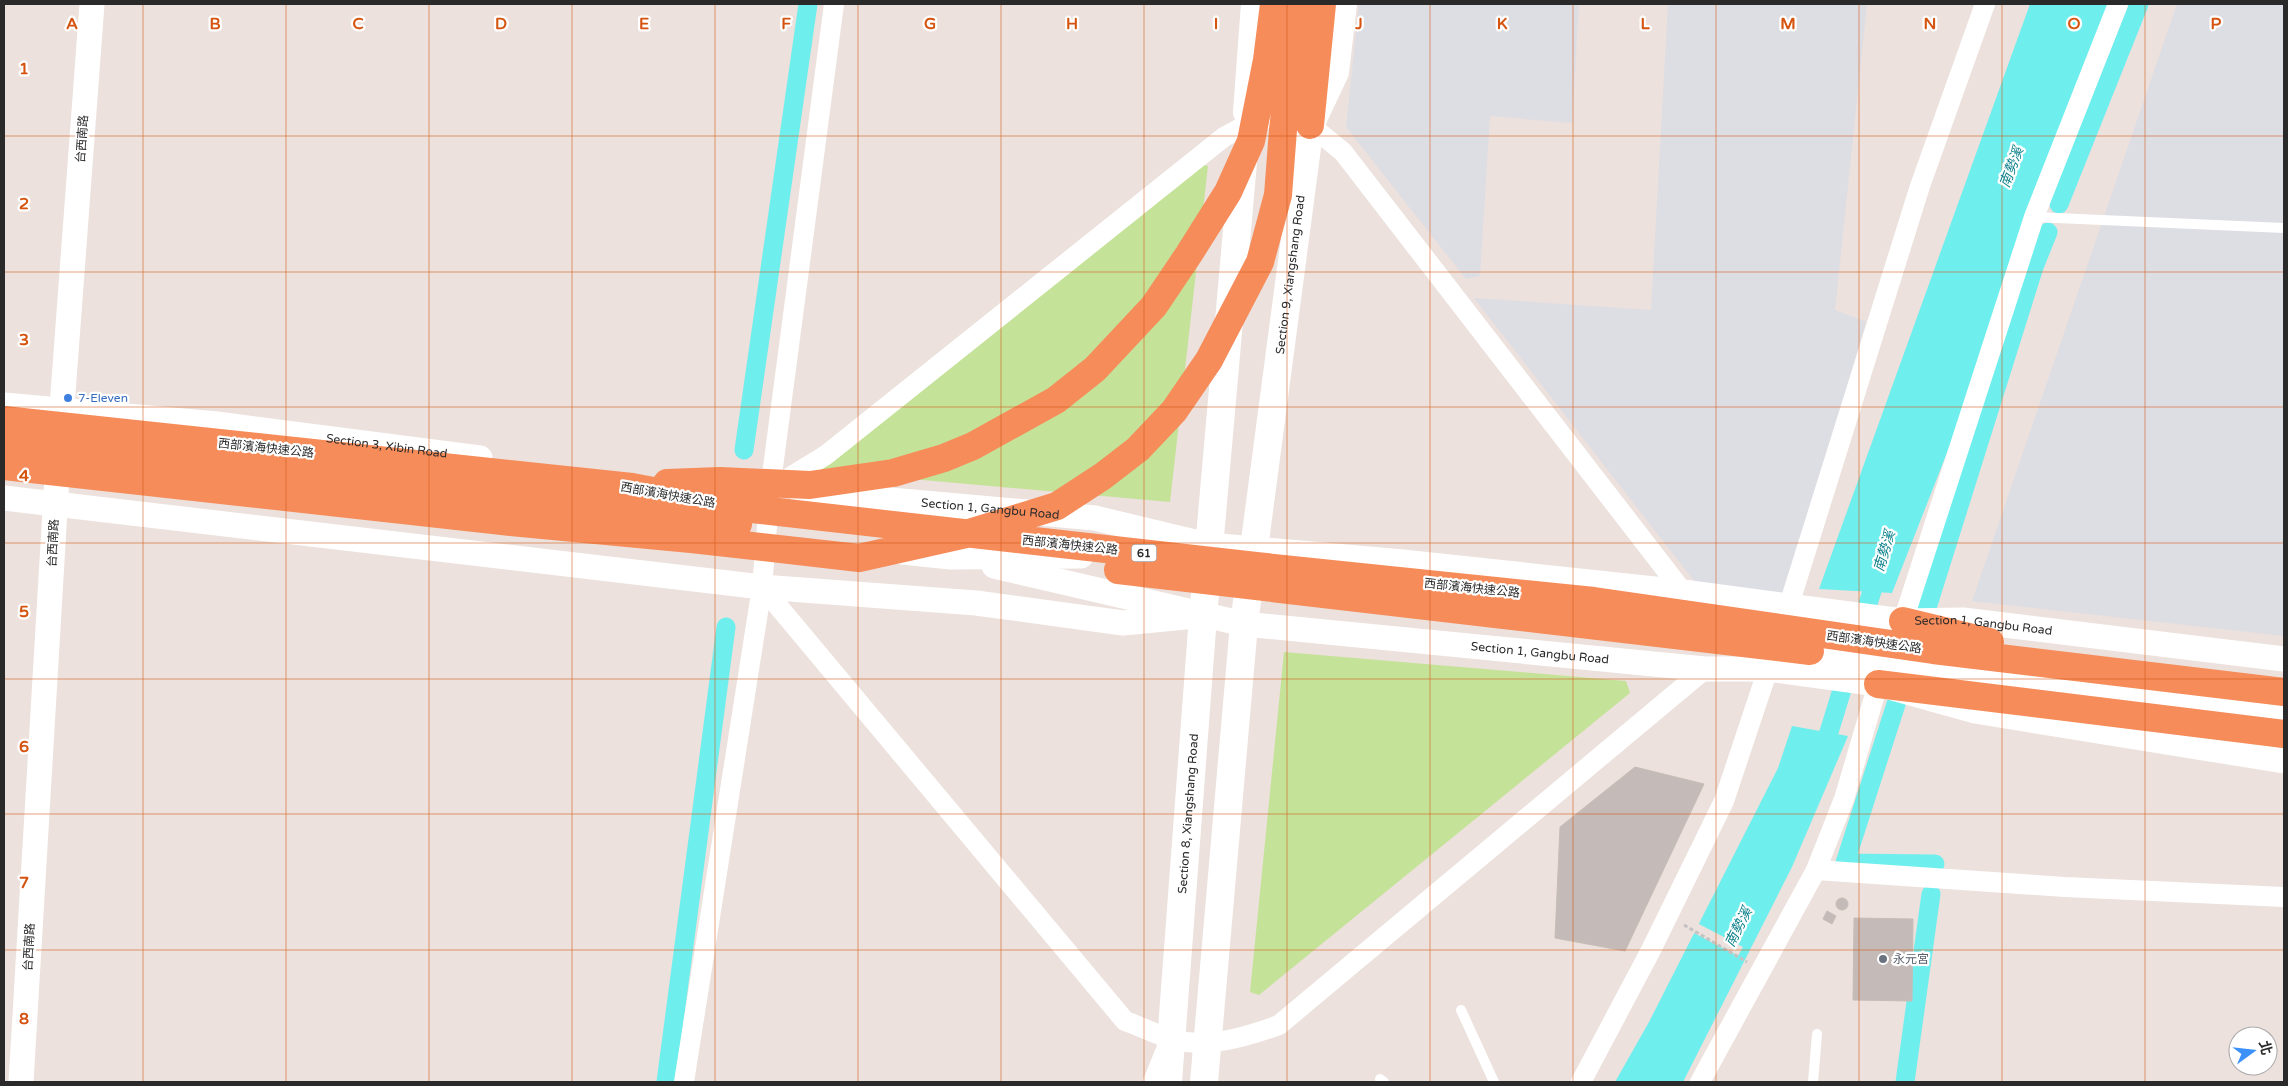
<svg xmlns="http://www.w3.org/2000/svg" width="2288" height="1086" font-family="'Varela Round','Noto Sans TC',sans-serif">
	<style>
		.industrial { fill: #dddde4 }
		.green { fill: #c5e299 }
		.water { fill: #6feeee }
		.pier { fill: #ece1dc }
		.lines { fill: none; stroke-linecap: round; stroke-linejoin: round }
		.canal { stroke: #6feeee; stroke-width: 19 }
		.building { fill: #c4bbb8; stroke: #c7bcb6 }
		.path { stroke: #c3c3c3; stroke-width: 3; stroke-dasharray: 4 2.5; stroke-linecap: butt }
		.service { stroke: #fff; stroke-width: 10 }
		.minor { stroke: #fff; stroke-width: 20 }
		.tertiary { stroke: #fff; stroke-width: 25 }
		.secondary { stroke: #fff; stroke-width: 28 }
		.trunk { stroke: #f68c5a; stroke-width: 28 }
		.grid { fill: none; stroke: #d5540f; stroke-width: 1; stroke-opacity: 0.55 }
		.shop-dot { fill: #3f7fe0; stroke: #fff; stroke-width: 2 }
		.worship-dot { fill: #6b7280; stroke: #fff; stroke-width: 2 }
		.labels { text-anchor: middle; stroke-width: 4.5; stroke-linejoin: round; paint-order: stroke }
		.shield { fill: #fff; stroke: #6a6a6a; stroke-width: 1 }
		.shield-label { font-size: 11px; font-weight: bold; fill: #2a2a2a }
		.street-label { font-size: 12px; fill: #2a2a2a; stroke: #fff }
		.shop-label { font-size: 12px; fill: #366cbe; stroke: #fff; text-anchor: start }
		.worship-label { font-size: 12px; fill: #5b616d; stroke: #fff; text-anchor: start }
		.water-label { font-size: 14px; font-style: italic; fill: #0e828c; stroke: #fff }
		.grid-label { font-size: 16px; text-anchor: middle; font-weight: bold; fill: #d5540f; stroke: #fff; stroke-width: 4.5; stroke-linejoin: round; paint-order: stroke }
	</style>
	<rect width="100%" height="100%" fill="#ece1dc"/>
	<path class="industrial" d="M1359,4H1579L1572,123L1490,116L1480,276L1466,279L1346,127Z
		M1668,4H1867L1835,310L1866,322L1786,593L1702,591L1474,298L1651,310Z
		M2177,4H2284V636L1972,601Z"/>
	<path class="green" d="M1198,163L1208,166L1170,502L822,471L819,463Z
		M1284,652L1626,681L1630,693L1259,995L1250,992Z"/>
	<path class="water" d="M2030,4H2123L1892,593L1819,589Z
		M1792,726L1848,736L1792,867L1683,1082H1615L1649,1022L1778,768Z"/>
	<path class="pier" d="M1697,923L1743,947L1738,956L1692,932Z"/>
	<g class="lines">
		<path class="canal" d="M2059,204L2139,4
			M744,450L808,4
			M1926,611L2034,267L2048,232
			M1860,629L1879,569
			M1897,701L1845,863L1935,864
			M1821,758L1849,667
			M666,1082L726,627
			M1905,1082L1931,894"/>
	</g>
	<path class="building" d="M1635,767L1704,784L1625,951L1555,938L1560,827Z
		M1836 904a6 6 0 1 1 12 0a6 6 0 1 1-12 0Z
		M1827,911L1836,916L1832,924L1823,919Z
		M1854,918L1913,919L1912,1001L1853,1000Z"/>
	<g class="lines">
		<path class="path" d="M1684,925L1747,962"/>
		<path class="service" d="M2034,217L2284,228
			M1461,1010L1494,1082
			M1380,1079L1384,1082
			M1813,1082L1817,1034"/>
		<path class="minor" d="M1299,121L1310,125L1343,152L1683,592
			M777,485L826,455L1224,137L1246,125L1264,120
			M762,587L1125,1021C1140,1026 1154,1034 1169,1038C1204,1050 1246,1037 1279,1025L1705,669
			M1789,605L1920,186L1985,4
			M1903,621L2034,217L2118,4
			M1816,870L2065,887L2284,897
			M684,1082L762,587L770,490L834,4
			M1153,1082L1165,1052
			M1581,1082L1651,950L1724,801L1768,669
			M1700,1082L1816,870L1844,799L1878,684"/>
		<g class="tertiary">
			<path id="s1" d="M4,405L217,424L480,458"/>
			<path id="s2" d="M801,492L1095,518L1207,545"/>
			<path d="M4,498L762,587L976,603L1123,623L1185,617"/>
			<path id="s3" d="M1189,547L1209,545L1403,562L1683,592L1903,621L1963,620L2284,659"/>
			<path d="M902,552L951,557L1081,556"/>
			<path id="s4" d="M994,566L1244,624L1705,669H1768L1878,684L1975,711L2284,761"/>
			<path d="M1791,647L1812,656L2284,713"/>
			<path d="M21,1082L58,460L92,4"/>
		</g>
		<g class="secondary">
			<path d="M1247,112L1255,4"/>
			<path id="s5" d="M1168,1082L1203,616L1243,162"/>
			<path id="s6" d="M1204,1082L1244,624L1310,125L1335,72L1343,4"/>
		</g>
		<path class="trunk" d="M1310,125L1322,4
			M4,420L632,487L743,508L1256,566L1594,601L1933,650L2284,692
			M4,442L424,487L738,524
			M4,466L511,522L691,539L859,558L966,534L1057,506L1103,476L1138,449L1174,411L1209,360L1260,262L1278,195L1283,130L1297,4
			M667,483L720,481L810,485L893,473L944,458L973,446L1056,400L1095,369L1154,306L1189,254L1228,192L1251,141L1267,60L1274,4
			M1118,570L1810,651
			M1903,621L1990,642
			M1878,684L2284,734"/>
	</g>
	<path class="grid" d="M143,4V1082M286,4V1082M429,4V1082M572,4V1082M715,4V1082M858,4V1082M1001,4V1082M1144,4V1082M1287,4V1082M1430,4V1082M1573,4V1082M1716,4V1082M1859,4V1082M2002,4V1082M2145,4V1082M4,136H2284M4,272H2284M4,407H2284M4,543H2284M4,679H2284M4,814H2284M4,950H2284"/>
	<circle class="shop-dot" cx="68" cy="398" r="5"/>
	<circle class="worship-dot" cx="1883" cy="959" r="5"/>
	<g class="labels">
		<rect class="shield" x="1131.5" y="544.5" width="25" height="17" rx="4"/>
		<g class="shield-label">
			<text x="1144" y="557">61</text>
		</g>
		<g class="street-label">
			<text transform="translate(82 139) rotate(-86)" y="4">台西南路</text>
			<text dy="4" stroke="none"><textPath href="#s6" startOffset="812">Section 9, Xiangshang Road</textPath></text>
			<text dy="4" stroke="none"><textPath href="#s1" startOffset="385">Section 3, Xibin Road</textPath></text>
			<text transform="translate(266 448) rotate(6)" y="4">西部濱海快速公路</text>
			<text transform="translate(668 495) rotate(10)" y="4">西部濱海快速公路</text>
			<text dy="4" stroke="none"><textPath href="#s2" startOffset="190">Section 1, Gangbu Road</textPath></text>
			<text transform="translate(53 543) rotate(-87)" y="4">台西南路</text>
			<text transform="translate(1070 545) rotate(6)" y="4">西部濱海快速公路</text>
			<text transform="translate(1472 588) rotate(6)" y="4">西部濱海快速公路</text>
			<text dy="4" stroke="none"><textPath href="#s3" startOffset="799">Section 1, Gangbu Road</textPath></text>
			<text transform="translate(1874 642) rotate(8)" y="4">西部濱海快速公路</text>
			<text dy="4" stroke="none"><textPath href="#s4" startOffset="554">Section 1, Gangbu Road</textPath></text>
			<text dy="4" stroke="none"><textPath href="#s5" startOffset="269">Section 8, Xiangshang Road</textPath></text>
			<text transform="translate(29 947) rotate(-87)" y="4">台西南路</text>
		</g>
		<g class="shop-label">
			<text x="78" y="402">7-Eleven</text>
		</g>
		<g class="worship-label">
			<text x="1893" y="963">永元宮</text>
		</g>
		<g class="water-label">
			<text transform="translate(2011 167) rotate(-69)" y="5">南勢溪</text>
			<text transform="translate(1884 551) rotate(-73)" y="5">南勢溪</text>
			<text transform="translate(1738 927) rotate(-63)" y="5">南勢溪</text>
		</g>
	</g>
	<g class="grid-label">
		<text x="72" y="29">A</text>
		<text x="215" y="29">B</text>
		<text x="358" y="29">C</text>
		<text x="501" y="29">D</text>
		<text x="644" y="29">E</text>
		<text x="786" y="29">F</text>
		<text x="930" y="29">G</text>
		<text x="1072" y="29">H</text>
		<text x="1216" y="29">I</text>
		<text x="1359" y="29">J</text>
		<text x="1502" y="29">K</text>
		<text x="1645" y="29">L</text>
		<text x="1788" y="29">M</text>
		<text x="1930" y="29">N</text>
		<text x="2074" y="29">O</text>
		<text x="2216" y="29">P</text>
		<text x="24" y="74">1</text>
		<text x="24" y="209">2</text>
		<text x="24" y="345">3</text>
		<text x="24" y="481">4</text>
		<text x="24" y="617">5</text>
		<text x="24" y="752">6</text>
		<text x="24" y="888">7</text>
		<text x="24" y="1024">8</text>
	</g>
	<rect width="2288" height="1086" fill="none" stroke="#2a2a2a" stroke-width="10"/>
	<g transform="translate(2253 1051) rotate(75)"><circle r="24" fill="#ffffff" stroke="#aaaaaa"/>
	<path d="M0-4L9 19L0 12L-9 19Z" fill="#3c91f9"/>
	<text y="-8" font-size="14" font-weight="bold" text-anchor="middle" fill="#2a2a2a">北</text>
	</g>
</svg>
